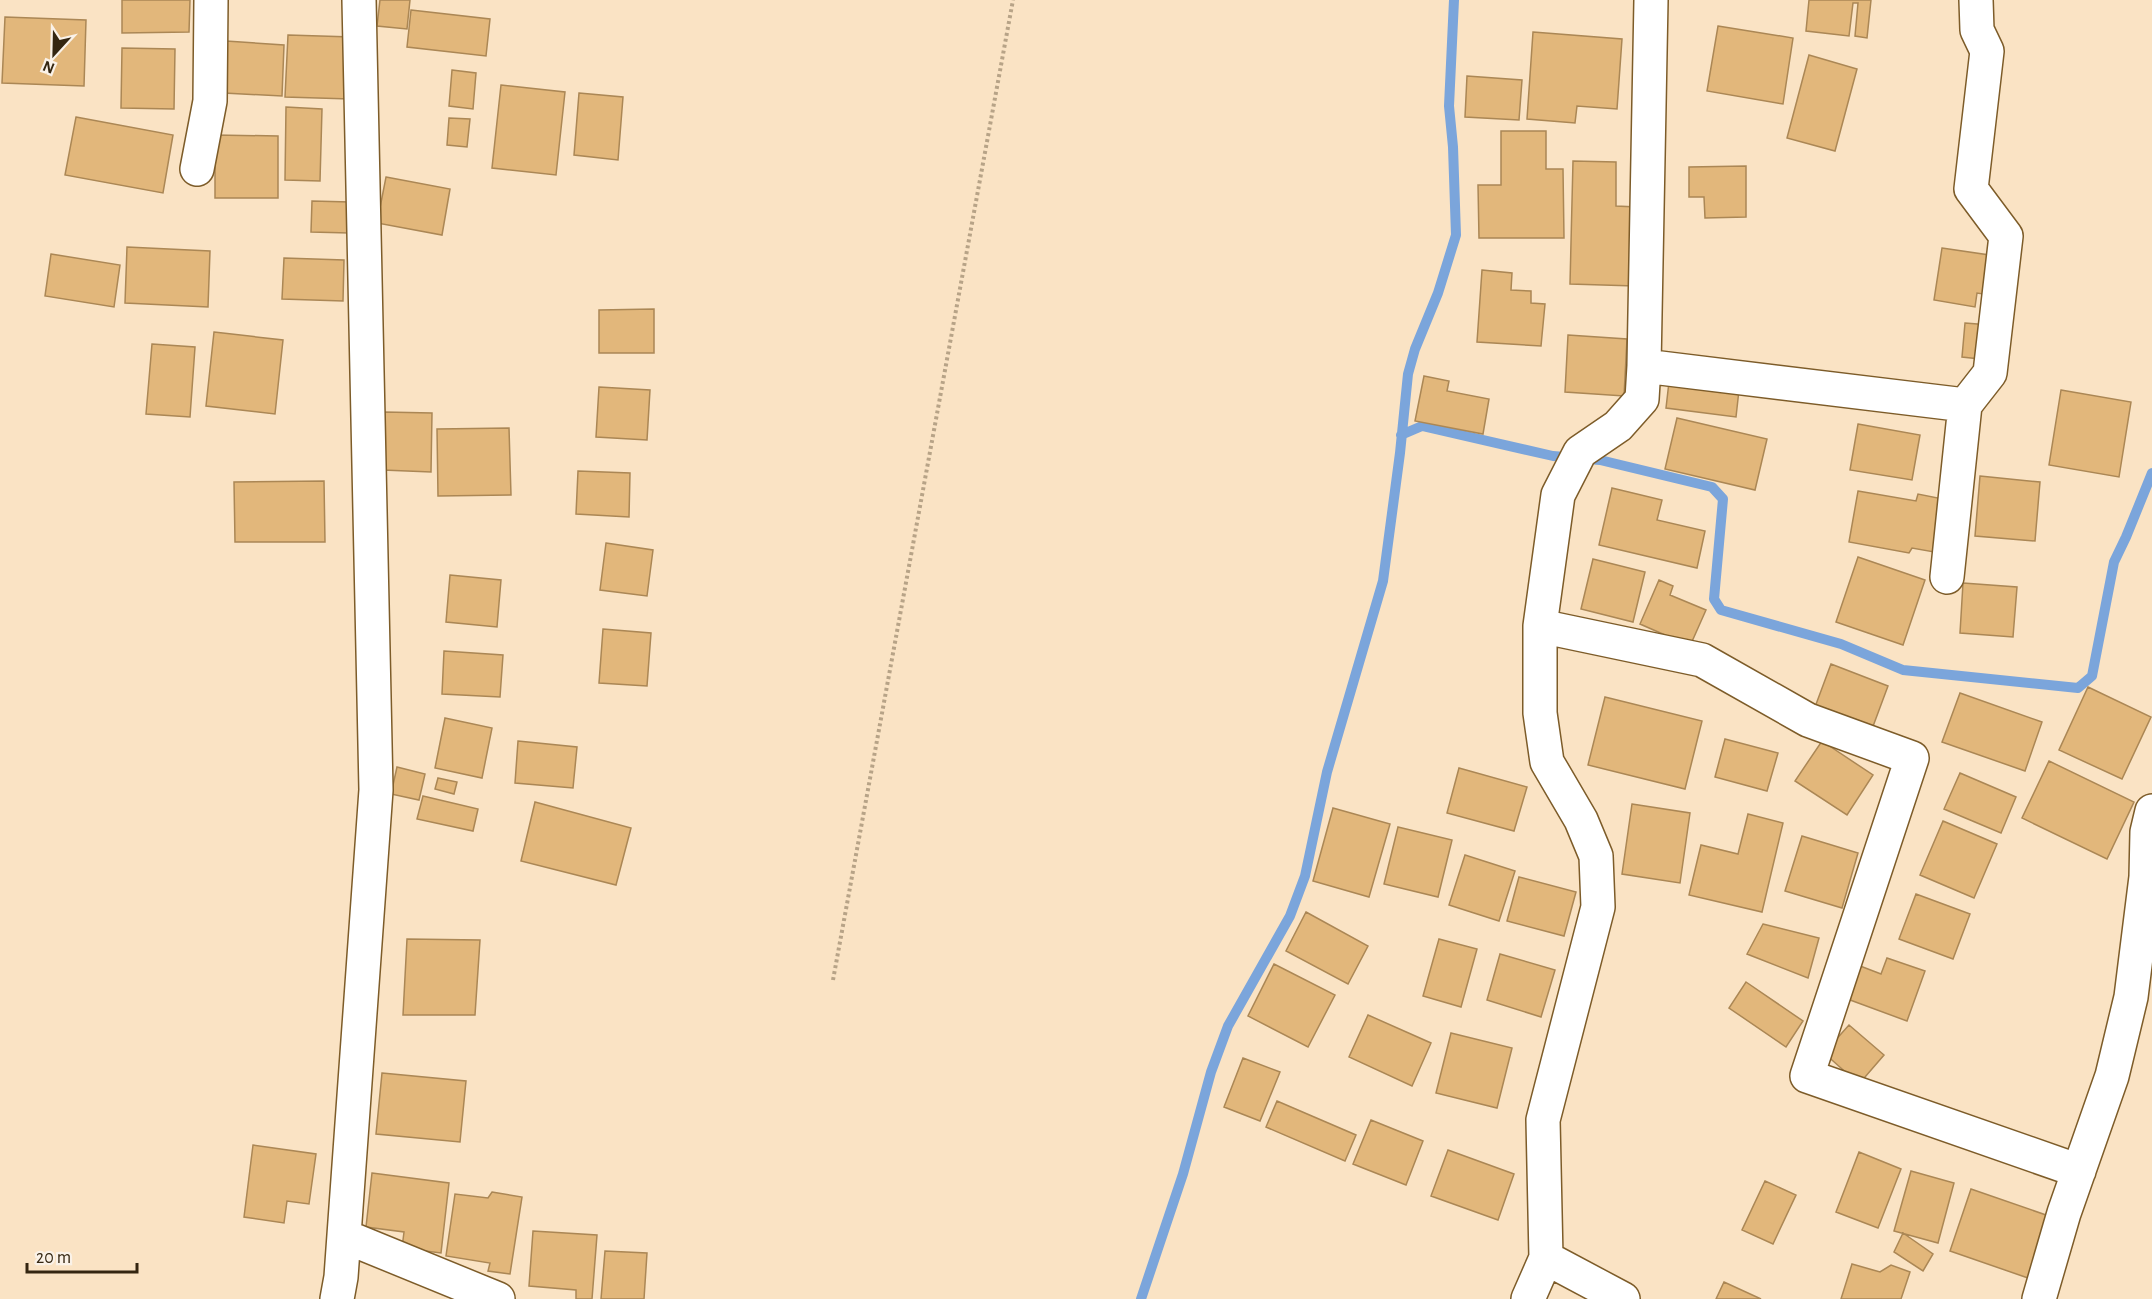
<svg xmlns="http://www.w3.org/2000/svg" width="2152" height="1299" font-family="'Alegreya Sans',sans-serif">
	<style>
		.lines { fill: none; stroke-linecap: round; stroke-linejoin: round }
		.stream { stroke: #7ba5db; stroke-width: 10 }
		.building { fill: #e2b77b; stroke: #ab8755; stroke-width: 1.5 }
		.minor-casing { stroke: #7d5c29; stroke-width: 36 }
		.path { stroke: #b7a387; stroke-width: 4; stroke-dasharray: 3 3; stroke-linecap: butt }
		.minor { stroke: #fff; stroke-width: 33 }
	</style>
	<rect width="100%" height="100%" fill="#fae3c4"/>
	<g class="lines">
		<path class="stream" d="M1401,435L1422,426L1553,456L1600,460L1712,487L1723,499L1714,599L1721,610L1841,644L1903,670L2078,688L2092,676L2114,562L2126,537L2152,473
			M1141,1299L1183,1174L1211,1072L1228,1026L1290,916L1305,876L1327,772L1383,581L1400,453L1408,374L1415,349L1438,293L1456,235L1453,147L1449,106L1454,0"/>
	</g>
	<path class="building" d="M122,0H190L189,32L122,33Z
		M380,0H410L407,29L377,26Z
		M1809,0H1871L1867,38L1855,36L1858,3H1853L1849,36L1806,31Z
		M411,10L490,19L486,56L407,47Z
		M5,17L86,20L84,86L2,83Z
		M1718,26L1793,38L1783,104L1707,91Z
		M1533,32L1622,39L1617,109L1577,106L1575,123L1527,119Z
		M288,35L352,37L350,99L285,97Z
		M226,41L284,45L282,96L224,93Z
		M122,48L175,49L174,109L121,108Z
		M1809,55L1857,69L1835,151L1787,138Z
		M452,70L476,73L473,109L449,106Z
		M1467,76L1522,80L1519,120L1465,117Z
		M501,85L565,92L556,175L492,168Z
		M579,93L623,97L618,160L574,155Z
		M286,107L322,109L320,181L285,180Z
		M76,117L173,135L163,193L65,175Z
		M449,118L470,119L467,147L447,145Z
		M1501,131H1546V169H1563L1564,238H1479L1478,185H1501Z
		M215,135L278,136V198H215Z
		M1573,161L1616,162V206L1637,207L1635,286L1570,284Z
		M1746,166V217L1705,218L1704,197H1689V167Z
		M386,177L450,189L442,235L377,223Z
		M312,201L350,202L349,233L311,232Z
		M127,247L210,251L208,307L125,303Z
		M1942,248L1996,256L1990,295L1977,293L1975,307L1934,300Z
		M51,254L120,265L114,307L45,296Z
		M284,258L344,260L343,301L282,299Z
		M1482,270L1512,273L1511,290L1531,291V303L1545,304L1541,346L1477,342Z
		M654,309V353H599V310Z
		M1965,323L2002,326L1998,361L1962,357Z
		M214,332L283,340L275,414L206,406Z
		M1568,335L1627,339L1624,396L1565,392Z
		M152,344L195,347L190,417L146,414Z
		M1670,373L1740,381L1736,417L1666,408Z
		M1424,376L1449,381L1447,391L1489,399L1483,434L1415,421Z
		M599,387L650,390L647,440L596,437Z
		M2061,390L2131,402L2119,477L2049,465Z
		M384,412L432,413L431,472L383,470Z
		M1677,418L1767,439L1755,490L1665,469Z
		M1858,424L1920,435L1912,480L1850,470Z
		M509,428L511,495L438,496L437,429Z
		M578,471L630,473L629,517L576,514Z
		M1980,476L2040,482L2035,541L1975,536Z
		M324,481L325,542H235L234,482Z
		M1612,488L1662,500L1657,520L1705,531L1697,568L1599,545Z
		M1858,491L1916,501L1918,494L1943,499L1934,552L1912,548L1909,553L1849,542Z
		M606,543L653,550L647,596L600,590Z
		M1858,557L1925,580L1903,645L1836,622Z
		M1593,559L1645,572L1633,622L1581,609Z
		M450,575L501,580L497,627L446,622Z
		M1659,580L1673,586L1670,595L1706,610L1690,646L1640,624Z
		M1963,583L2017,587L2013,637L1960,633Z
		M603,629L651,633L647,686L599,683Z
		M444,651L503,655L500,697L442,694Z
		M1831,664L1888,686L1872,729L1815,707Z
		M2088,687L2151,717L2122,779L2059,750Z
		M1960,693L2042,722L2025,771L1942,742Z
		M1605,697L1702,721L1685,789L1588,765Z
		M445,718L492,728L482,778L435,768Z
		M1725,739L1778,753L1767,791L1715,777Z
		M518,741L577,747L573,788L515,783Z
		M1822,741L1873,775L1847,815L1795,781Z
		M2049,761L2134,802L2107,859L2022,818Z
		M397,767L425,774L419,800L391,794Z
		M1459,768L1527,787L1514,831L1447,813Z
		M1960,773L2016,797L2001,833L1944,809Z
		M438,778L457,782L454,794L435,789Z
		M423,796L478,809L473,831L417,819Z
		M535,802L631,828L616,885L521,861Z
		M1632,804L1690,813L1680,883L1622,874Z
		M1333,808L1390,824L1369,897L1313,881Z
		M1748,814L1783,823L1762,912L1689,895L1701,845L1738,854Z
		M1943,821L1997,844L1974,898L1920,875Z
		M1398,827L1452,840L1438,897L1384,884Z
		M1802,836L1858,853L1842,908L1785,891Z
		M1465,855L1515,871L1499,921L1449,905Z
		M1519,877L1576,892L1564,936L1507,921Z
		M1916,894L1970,914L1953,959L1899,939Z
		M1306,912L1368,946L1348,984L1286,951Z
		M1763,924L1819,938L1808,978L1747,954Z
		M407,939L480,940L475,1015H403Z
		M1439,939L1477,949L1461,1007L1423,996Z
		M1500,954L1555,970L1541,1017L1487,1000Z
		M1887,958L1925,971L1907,1021L1842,997L1855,964L1881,974Z
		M1274,964L1335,995L1308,1047L1248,1016Z
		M1746,982L1803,1021L1786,1047L1729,1008Z
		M1368,1015L1431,1043L1412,1086L1349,1057Z
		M1849,1025L1884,1055L1859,1084L1824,1053Z
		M1451,1033L1512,1048L1497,1108L1436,1093Z
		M1243,1058L1280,1072L1260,1121L1224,1107Z
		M382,1073L466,1081L460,1142L376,1134Z
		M1277,1101L1356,1135L1345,1161L1266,1127Z
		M1371,1120L1423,1141L1406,1185L1353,1164Z
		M253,1145L316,1154L309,1204L287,1201L284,1223L244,1217Z
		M1448,1150L1514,1174L1498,1220L1431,1196Z
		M1859,1152L1901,1169L1878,1228L1836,1212Z
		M1911,1171L1954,1183L1938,1243L1894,1231Z
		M372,1173L449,1183L441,1253L402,1248L404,1232L366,1227Z
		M1765,1181L1796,1195L1773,1244L1742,1230Z
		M1971,1189L2049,1216L2028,1278L1950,1251Z
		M492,1192L522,1197L510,1274L488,1271L490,1263L446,1256L455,1194L488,1198Z
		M533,1231L597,1235L592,1299H576V1290L529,1286Z
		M1903,1233L1933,1254L1923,1271L1894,1252Z
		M605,1251L647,1253L644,1299H601Z
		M1852,1264L1880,1272L1891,1265L1910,1272L1901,1299H1841Z
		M1724,1282L1761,1299H1716Z"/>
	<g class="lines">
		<defs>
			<path id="minor" d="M197,169L210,101L211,0
				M1644,366L1965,405L1947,577
				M1965,405L1990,373L2006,236L1971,189L1987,51L1977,30L1976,0
				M1540,626L1702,660L1808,720L1912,758L1807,1076L2079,1171
				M344,1236L498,1299
				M1546,1258L1623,1299
				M337,1299L341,1277L376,790L359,0
				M1528,1299L1546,1258L1543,1120L1598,907L1596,856L1581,820L1547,762L1540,713V626L1558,495L1580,452L1618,426L1642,399L1644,366L1651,0
				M2039,1299L2064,1213L2112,1076L2131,997L2146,877L2147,832L2152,811"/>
		</defs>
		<use href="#minor" class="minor-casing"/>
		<path class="path" d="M833,980L1013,0"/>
		<use href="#minor" class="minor"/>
	</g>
	<g transform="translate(54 54) rotate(202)" stroke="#faf2e8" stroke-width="4.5" paint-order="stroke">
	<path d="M0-4.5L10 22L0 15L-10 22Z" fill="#342611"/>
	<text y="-9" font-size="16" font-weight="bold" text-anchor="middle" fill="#342611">N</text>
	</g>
	<path d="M27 1263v9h110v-9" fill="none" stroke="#342611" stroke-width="3"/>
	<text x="36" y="1263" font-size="18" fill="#342611" stroke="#faf2e8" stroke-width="4.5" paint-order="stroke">20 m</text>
</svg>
